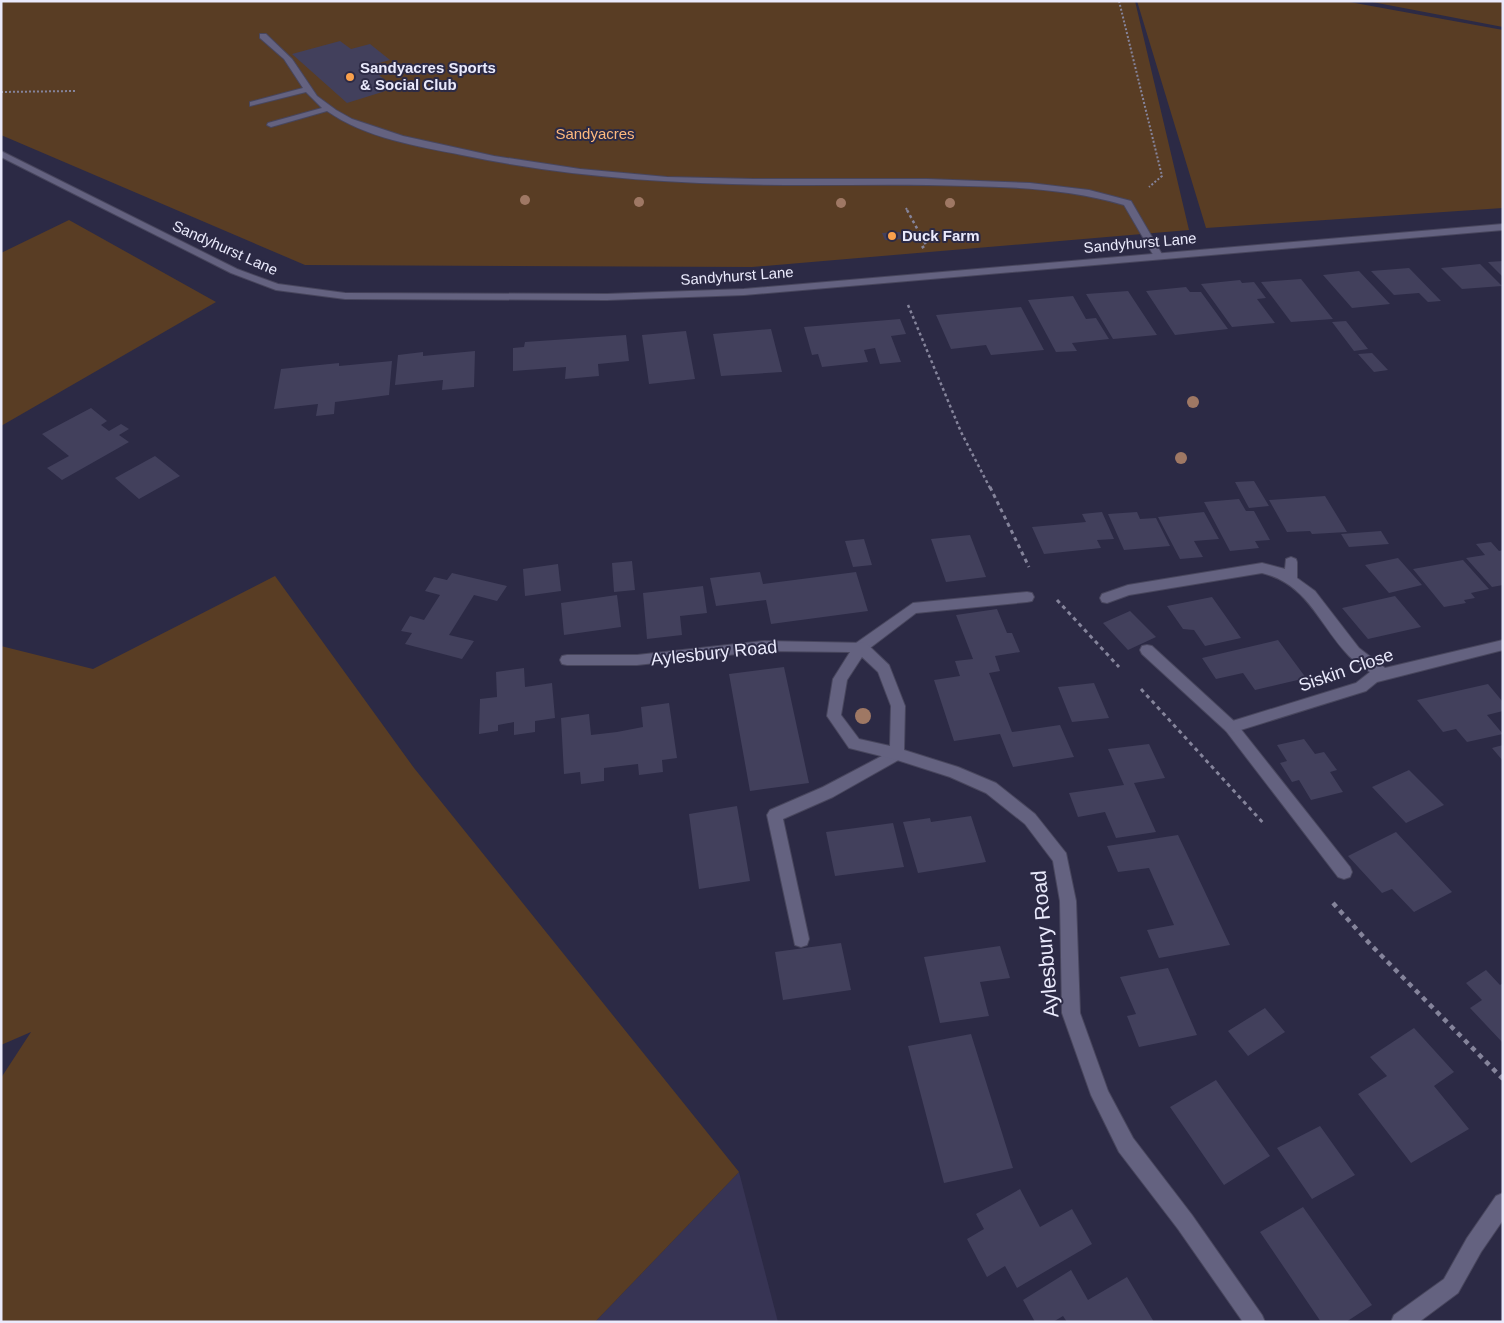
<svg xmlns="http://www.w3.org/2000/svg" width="1504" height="1323" font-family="Helvetica,sans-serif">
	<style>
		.built { fill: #373454 }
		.green { fill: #593d24 }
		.building { fill: #42405c }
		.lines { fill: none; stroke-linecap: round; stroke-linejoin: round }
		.service-casing { stroke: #48465d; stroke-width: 2 }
		.minor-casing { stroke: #48465d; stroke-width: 2 }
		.tertiary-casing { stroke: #48465d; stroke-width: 2 }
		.path-far3 { stroke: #85849b; stroke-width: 2; stroke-dasharray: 2 2; stroke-linecap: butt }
		.path-far2 { stroke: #85849b; stroke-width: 2.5; stroke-dasharray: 3 3; stroke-linecap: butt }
		.path-far1 { stroke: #85849b; stroke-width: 3; stroke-dasharray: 4 4; stroke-linecap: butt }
		.path { stroke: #85849b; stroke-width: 4.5; stroke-dasharray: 5 5; stroke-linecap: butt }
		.service { fill: #646280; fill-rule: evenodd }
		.minor { fill: #646280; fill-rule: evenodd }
		.tertiary { fill: #646280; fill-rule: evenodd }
		.tree { fill: #9f7864 }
		.poi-dot { fill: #f9a04c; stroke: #2c2a45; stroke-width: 2 }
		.labels { text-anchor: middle; stroke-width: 4; stroke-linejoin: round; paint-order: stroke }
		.far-poi-label { font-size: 15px; font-weight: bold; fill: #eaeafc; stroke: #2c2a45; text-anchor: start }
		.far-park-label { font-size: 15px; fill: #fdb87d; stroke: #2c2a45 }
		.far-street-label { font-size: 15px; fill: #eaeafc; stroke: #2c2a45 }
		.street-label { font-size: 18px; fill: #eaeafc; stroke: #2c2a45 }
		.near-street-label { font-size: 21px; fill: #eaeafc; stroke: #2c2a45 }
	</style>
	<rect width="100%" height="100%" fill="#2c2a45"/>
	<path class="built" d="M739,1172L778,1322H595Z"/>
	<path class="green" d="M1,1H1135L1189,230L752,267L305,265L1,135Z
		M1137,1H1344L1503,30V208L1206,228Z
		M1367,1H1503V27Z
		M69,220L216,302L1,426V253Z
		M275,576L414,768L739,1172L595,1322H1V1078L31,1032L1,1045V646L93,669Z"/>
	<path class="building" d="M340,41L351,49L370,44L390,60L368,66L395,88L347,103L292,54Z
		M900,232L902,239L885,240L882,233Z
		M1503,261V277L1488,262Z
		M1480,264L1502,286L1462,289L1441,268Z
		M1409,268L1441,301L1428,302L1419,293L1394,295L1371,271Z
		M1359,271L1390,304L1352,308L1323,275Z
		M1301,279L1333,319L1291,322L1261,282Z
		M1240,280L1242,283L1254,282L1266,298L1257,299L1275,323L1232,327L1201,284Z
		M1186,287L1190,292H1201L1228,329L1175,335L1146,291Z
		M1128,291L1157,335L1113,339L1086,294Z
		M1073,296L1086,319L1096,318L1109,339L1072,343L1077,351L1056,352L1028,300Z
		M1021,307L1044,350L991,355L986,345L951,349L936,315Z
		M900,319L906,334L891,336L901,362L880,364L875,348L864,350L868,362L822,367L818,354L812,355L804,327Z
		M1346,321L1368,349L1354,351L1332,322Z
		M771,329L782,372L721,376L713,334Z
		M686,331L695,379L649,384L642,335Z
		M626,335L629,361L598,364L599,376L565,379L566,367L513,371V348L524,347L525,342Z
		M475,351L474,387L442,390L443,380L395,385L398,355L423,352V356Z
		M1372,353L1388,370L1374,372L1358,354Z
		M392,361L389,395L335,402L334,414L316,416L318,404L274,409L281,369L339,363V366Z
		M91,408L107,421L101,425L109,431L121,424L129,429L119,435L129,442L62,480L47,468L69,456L42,434Z
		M155,456L180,476L139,499L115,478Z
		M1254,481L1269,506L1249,508L1235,482Z
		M1325,496L1347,532L1312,534L1310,531L1287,532L1269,500Z
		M1239,499L1246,511H1254L1270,540L1255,541L1259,548L1230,551L1204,502Z
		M1102,512L1114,539L1097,540L1101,548L1044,554L1032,527L1086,522L1082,514Z
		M1137,512L1140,519L1156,518L1170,546L1124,550L1108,514Z
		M1204,512L1219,539L1194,541L1203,557L1180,559L1158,517Z
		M1381,531L1389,544L1349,547L1341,534Z
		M970,535L986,577L946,582L931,539Z
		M864,539L872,565L853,567L845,541Z
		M1491,542L1499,551L1503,550V585L1492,587L1466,558L1485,555L1476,544Z
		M1398,558L1422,585L1389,593L1365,565Z
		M1463,560L1489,589L1471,593L1475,598L1464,600L1466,603L1444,607L1413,569Z
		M632,561L635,590L614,592L612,563Z
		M558,564L561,591L525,596L523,569Z
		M760,572L763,584L856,572L868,611L771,624L766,600L716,606L710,578Z
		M452,573L507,586L497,601L474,595L449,635L474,641L462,659L405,644L412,633L401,631L410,616L424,620L440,595L425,591L434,577L447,580Z
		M703,586L707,613L680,616L682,635L647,639L643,593Z
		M617,595L621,627L564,635L561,603Z
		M1395,596L1421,627L1368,639L1342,608Z
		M1212,597L1241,638L1205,646L1194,630L1183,629L1167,606Z
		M997,609L1007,633H1012L1020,652L995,656L1000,671L989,673L1012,732L1060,725L1074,757L1013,767L1000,734L954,741L934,680L960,676L955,661L973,659L956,615Z
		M1130,611L1156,637L1128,650L1103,623Z
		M1278,640L1306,678L1255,690L1243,673L1216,679L1202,658Z
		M784,667L809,783L750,791L729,674Z
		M524,668L525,687L552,683L555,718L535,721V732L514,735V722L498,725V731L479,734L480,699L497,697L496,672Z
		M1094,683L1109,718L1072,722L1058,687Z
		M1488,684L1503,702V711L1487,715L1503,734L1467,742L1456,729L1443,732L1417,700Z
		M669,703L677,758L662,760L663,772L639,775L638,764L604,768V781L581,784L580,772L564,774L561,718L589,714L591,735L617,732L643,727L641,707Z
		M1304,739L1315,754L1324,752L1337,770L1330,772L1343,792L1311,800L1299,780L1292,782L1280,763L1287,761L1277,745Z
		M1149,744L1165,778L1134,783L1156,832L1116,838L1105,812L1078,817L1069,793L1124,785L1108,749Z
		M1503,745V761L1492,748Z
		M1409,770L1444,805L1406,823L1372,787Z
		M737,806L750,881L699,889L689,814Z
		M971,816L986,862L918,873L903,822L930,818L931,822Z
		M893,823L904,867L835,876L826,832Z
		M1396,832L1452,892L1414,912L1392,889L1382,893L1348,856Z
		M1178,835L1230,945L1159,958L1147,930L1174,925L1149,868L1118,872L1107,846Z
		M841,943L851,990L783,1000L775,952Z
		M1000,946L1010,978L980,982L989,1016L940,1023L924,957Z
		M1168,968L1197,1035L1139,1047L1127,1016L1136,1014L1120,977Z
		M1486,970L1500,985L1503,983V1043L1470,1008L1482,1000L1466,983Z
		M1265,1008L1285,1032L1248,1056L1228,1031Z
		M1414,1028L1454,1072L1434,1086L1469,1129L1411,1163L1358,1094L1387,1076L1370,1057Z
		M971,1034L1013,1168L944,1183L908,1046Z
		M1216,1080L1270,1156L1224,1185L1170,1107Z
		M1320,1126L1355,1175L1312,1199L1277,1148Z
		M1020,1189L1040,1227L1072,1209L1092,1244L1017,1288L1005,1266L987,1277L967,1239L984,1229L976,1214Z
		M1303,1207L1372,1305L1346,1322H1321L1260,1232Z
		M1071,1270L1088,1300L1127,1277L1154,1322H1067L1063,1316L1053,1322H1035L1023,1300Z"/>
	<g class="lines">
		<defs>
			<path id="service" d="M260,34H266L292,59L317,96L336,110L352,119L403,136L494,156L580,169L667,177L754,179H927L1030,183L1089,190L1131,201L1163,256L1158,259L1155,258L1124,205C1073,190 1021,187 968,186C915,184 862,185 809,185C692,185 577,179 462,155C417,146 365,138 327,111L271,127L267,125L268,123L322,108L306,92L250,106V102L303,88L284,59L260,38Z
				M1027,592L1032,593L1034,597L1032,601L1027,602L916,613L866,651L861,652L856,651L854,647L856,643L913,603Z
				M1147,645L1152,646L1236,723L1350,867L1352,872L1350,877L1344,879L1338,877L1226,731L1142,654L1140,650L1142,646Z
				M897,748L902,750L904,754L902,758L833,797L783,819L809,939L807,945L801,947L795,945L767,815L770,810L823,787Z"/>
			<path id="minor" d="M1291,557L1296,559L1297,562V578L1315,591L1359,648L1385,668L1503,640V650L1377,682L1366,691L1231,733L1226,731L1224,727L1226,723L1356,683L1370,672C1363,667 1355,662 1349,656C1319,625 1308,584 1262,573L1129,595L1107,603L1102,602L1100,598L1102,594L1128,585L1262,563L1285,569L1286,559Z
				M764,641L866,643L889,665L905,706L904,750L958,767L996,783L1035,814L1066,853L1076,901L1080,1013L1108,1091L1133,1138L1192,1215L1262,1315L1265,1322H1243L1178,1229L1119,1152L1091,1095L1062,1013L1060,901L1053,861L1025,824L986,793L950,777L897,760L849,748L827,716L833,679L850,652L764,651L637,665H567L562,664L560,660L562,656L567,655H637ZM862,657L878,672L891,706L890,746L859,739L841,715L847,680Z
				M1503,1193V1220L1481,1252L1458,1293L1419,1322H1391L1394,1315L1444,1279L1467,1238L1496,1196Z"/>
			<path id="tertiary" d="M1,151L237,269L278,284L345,293L607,294L744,289L1503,224V230L744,295L607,300L345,299L276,290L231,273L1,157Z"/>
		</defs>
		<use href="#service" class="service-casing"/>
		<use href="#minor" class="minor-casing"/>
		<use href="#tertiary" class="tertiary-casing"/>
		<path class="path-far3" d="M1119,1L1162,176L1149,187
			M1,92L75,91
			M906,208L908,212"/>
		<path class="path-far2" d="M907,210L926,245L920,249
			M908,305L961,432L990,488"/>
		<path class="path-far1" d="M990,487L1029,567
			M1057,600L1119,667
			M1141,689L1265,825"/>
		<path class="path" d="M1333,903L1370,944L1503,1079"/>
		<use href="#service" class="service"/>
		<use href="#minor" class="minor"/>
		<use href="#tertiary" class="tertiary"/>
	</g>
	<g class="tree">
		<circle cx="525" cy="200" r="5"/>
		<circle cx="639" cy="202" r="5"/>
		<circle cx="841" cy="203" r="5"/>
		<circle cx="950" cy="203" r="5"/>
		<circle cx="1193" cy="402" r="6"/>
		<circle cx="1181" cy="458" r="6"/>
		<circle cx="863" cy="716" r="8"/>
	</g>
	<g class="poi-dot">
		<circle cx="350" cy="77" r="5"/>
		<circle cx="892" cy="236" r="5"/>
	</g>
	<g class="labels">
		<g class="far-poi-label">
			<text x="360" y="73">Sandyacres Sports<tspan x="360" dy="17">&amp; Social Club</tspan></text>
			<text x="902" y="241">Duck Farm</text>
		</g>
		<g class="far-park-label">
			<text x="595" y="139">Sandyacres</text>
		</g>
		<g class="far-street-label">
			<text transform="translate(1140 243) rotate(-5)" y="5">Sandyhurst Lane</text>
			<text transform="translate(225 248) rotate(24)" y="5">Sandyhurst Lane</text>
			<text transform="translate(737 276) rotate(-4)" y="5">Sandyhurst Lane</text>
		</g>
		<g class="street-label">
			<text transform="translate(714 653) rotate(-6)" y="6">Aylesbury Road</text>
			<text transform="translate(1346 670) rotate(-19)" y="6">Siskin Close</text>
		</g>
		<g class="near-street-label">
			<text transform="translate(1045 944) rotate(-95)" y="7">Aylesbury Road</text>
		</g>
	</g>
	<rect width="1504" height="1323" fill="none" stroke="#eaeafc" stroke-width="5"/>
</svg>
